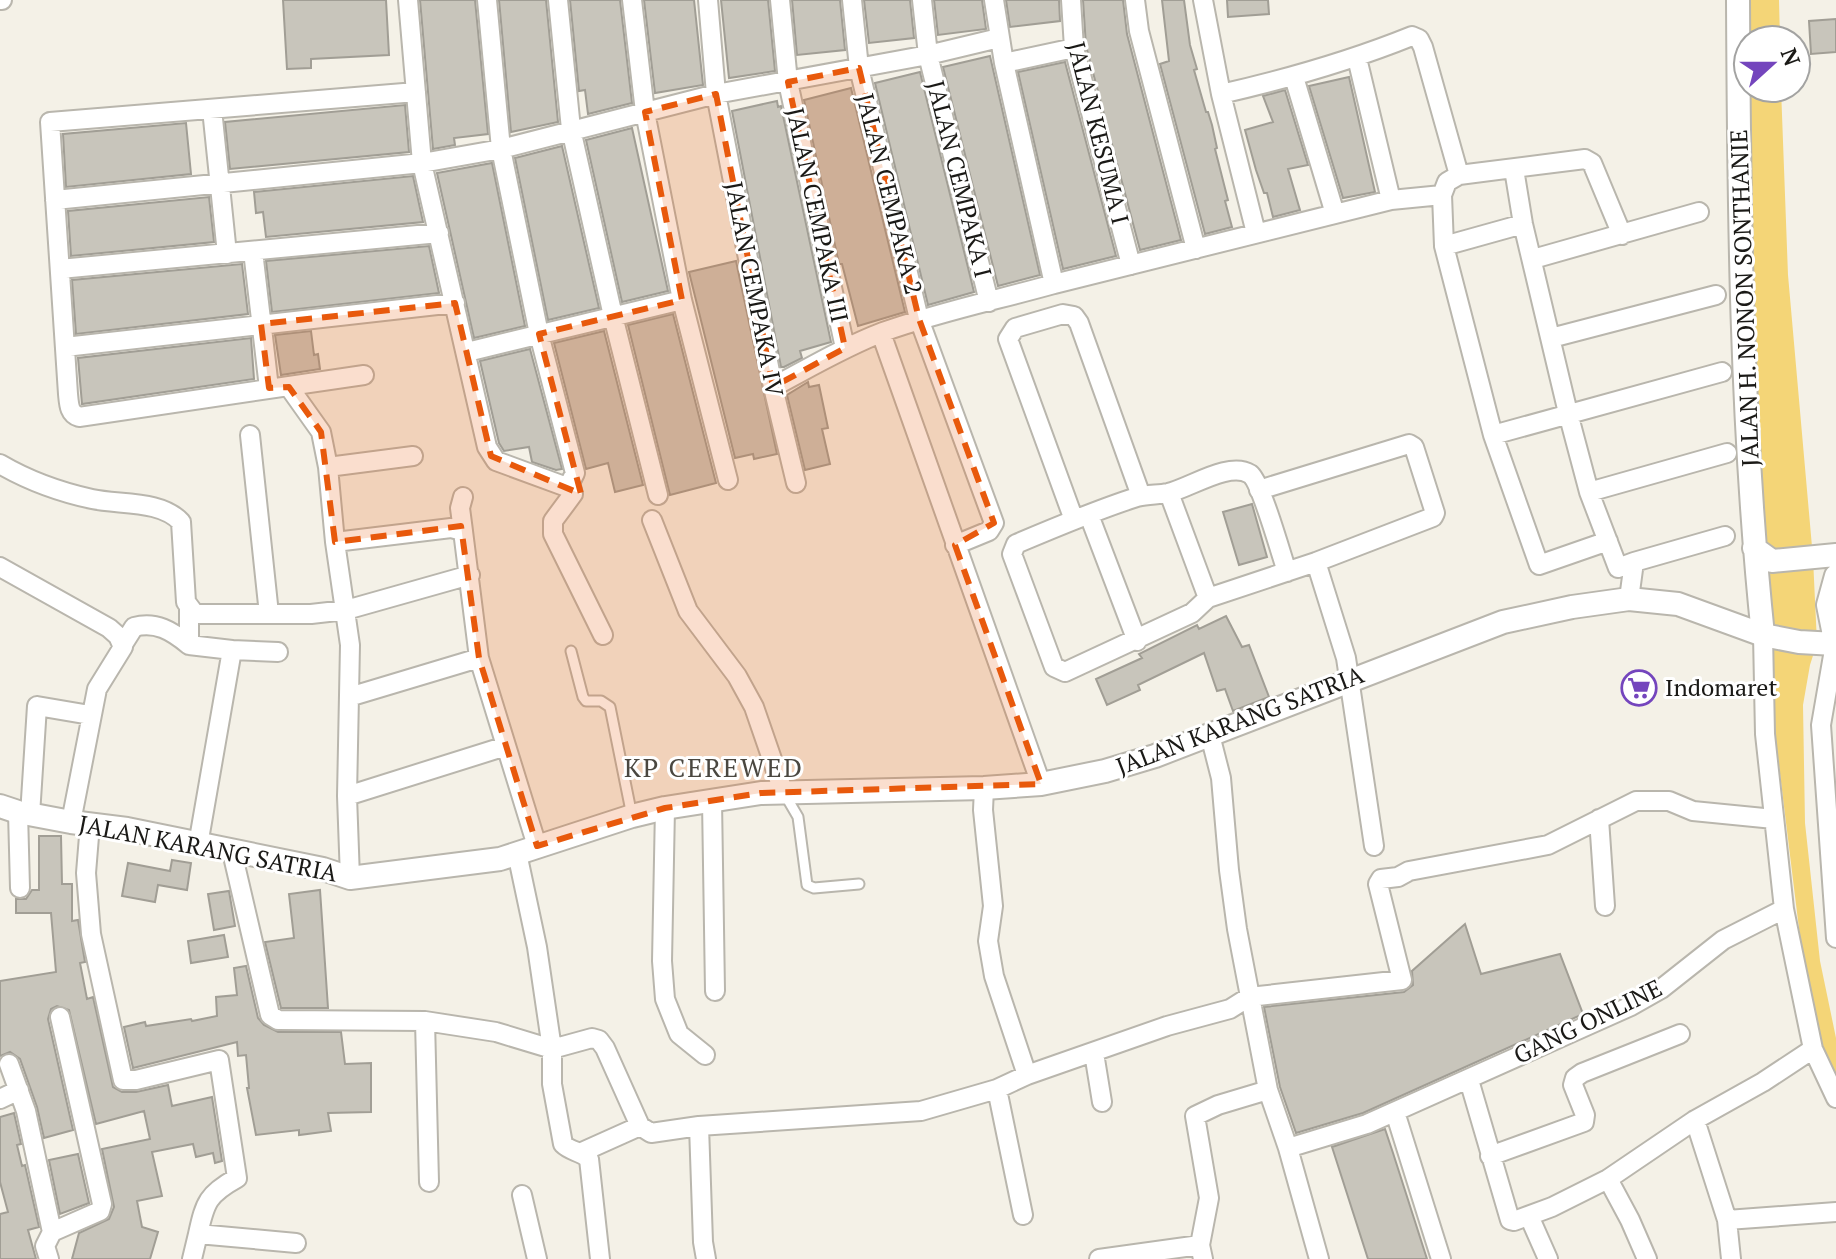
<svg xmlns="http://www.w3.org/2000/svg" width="1836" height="1259" font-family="'PT Serif',serif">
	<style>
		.water { fill: #f4d577 }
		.building { fill: #c8c5bb; stroke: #a19e95; stroke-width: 2 }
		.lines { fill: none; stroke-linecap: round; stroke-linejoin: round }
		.service-casing { stroke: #b9b6ad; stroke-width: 13 }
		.minor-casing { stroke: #b9b6ad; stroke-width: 22 }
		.tertiary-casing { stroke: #b9b6ad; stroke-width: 26 }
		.service { stroke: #fff; stroke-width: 9 }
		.minor { stroke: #fff; stroke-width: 18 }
		.tertiary { stroke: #fff; stroke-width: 22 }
		.marked { fill: #e8590c; fill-opacity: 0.2; stroke: #e8590c; stroke-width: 6; stroke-dasharray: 16 10; stroke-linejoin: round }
		.labels { text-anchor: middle; stroke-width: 6; stroke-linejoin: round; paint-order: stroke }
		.street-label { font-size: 24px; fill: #1a1916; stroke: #fff }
		.poi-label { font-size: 24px; fill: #1a1916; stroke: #fff; text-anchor: start }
		.neighbourhood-label { font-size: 26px; letter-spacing: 2px; fill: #4a4740; stroke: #fff }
	</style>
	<rect width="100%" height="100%" fill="#f4f1e7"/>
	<path class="water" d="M1738,0H1779L1780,40H1748V88H1781L1788,275L1813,558L1817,643L1810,665L1803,705L1805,823L1820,961L1836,1038V1080L1818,1041L1802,953L1763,635Z"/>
	<path class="building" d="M283,0H386L389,55L311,59V68L287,69Z
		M420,0H475L488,134L454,138L455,145L433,149Z
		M499,0H546L558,122L511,132Z
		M570,0H620L632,103L588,114L585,90L579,91Z
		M644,0H694L703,85L655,93Z
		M721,0H768L775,71L729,78Z
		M792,0H840L845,50L797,55Z
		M864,0H910L914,38L869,43Z
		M934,0H982L986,29L938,35Z
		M1006,0H1059L1060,21L1010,27Z
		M1083,0H1123L1127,34L1181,240L1140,250L1086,46Z
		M1162,0H1184L1190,45L1197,69L1194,70L1206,112H1208L1212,125L1217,148L1215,149L1228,200L1225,201L1232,227L1205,234L1160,64L1169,61Z
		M1227,0H1268L1269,14L1228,17Z
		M1836,19V52L1811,54L1809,21Z
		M990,56L1040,275L998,286L943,67Z
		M1065,62L1116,256L1063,269L1018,72Z
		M920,72L974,292L928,305L875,83Z
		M1349,77L1375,192L1343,198L1309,86Z
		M851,88L905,312L858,326L842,264H839L804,100Z
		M1285,90L1308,165L1288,169L1300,210L1273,217L1267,193H1264L1256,170L1245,130L1273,122L1263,96Z
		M777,101L778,107L781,106L831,342L800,351L802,358L784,367H781L732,111Z
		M405,105L409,152L230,169L225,122Z
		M186,123L191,174L66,187L63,134Z
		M632,128L668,291L622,302L586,140Z
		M562,146L599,308L548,320L515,158Z
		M492,163L525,326L474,338L437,173Z
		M413,176L423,222L266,237L263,212L256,213L254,192Z
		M209,197L214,242L71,256L68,211Z
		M429,246L439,293L272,312L266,261Z
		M736,261L777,454L754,459L753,454L735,458L689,272Z
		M242,264L248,314L76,334L72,280Z
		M673,314L716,483L670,495L628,325Z
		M311,331L314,355L318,354L320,369L281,375L275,335Z
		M604,331L643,485L615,492L608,463L586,469L554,343Z
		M251,338L254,379L82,404L78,358Z
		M530,349L562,469L556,470L532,462L529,447L504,451L499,443L480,361Z
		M808,382L809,387L819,385L828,428L822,429L830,464L805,470L787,395Z
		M1252,504L1267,557L1239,565L1223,512Z
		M1226,616L1242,647L1249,645L1269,697L1233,711L1225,689L1217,691L1204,653L1138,685L1140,690L1107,705L1096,679L1142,658L1139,654L1197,625L1199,629Z
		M39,836H61L62,884H72V921L78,920L85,962L80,963L87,999L93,997L113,1087L122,1092H136L168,1085L172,1106L212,1097L222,1161L215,1163L213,1153L196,1157L193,1144L152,1152L162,1196L137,1201L142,1227L158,1232L150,1259H72L79,1233L109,1219L114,1207L102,1149L150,1139L144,1111L96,1124L69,1010L57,1006L51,1009L48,1019L73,1130L44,1138L37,1107L20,1059L10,1052L0,1056V981L56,972L51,913H16V899H26L32,890H39Z
		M172,860L191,863L187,890L158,885L155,902L122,896L128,863L170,871Z
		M320,890L328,1008H281L265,942L294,938L289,894Z
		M229,891L235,926L214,930L208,894Z
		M1465,924L1481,974L1560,954L1583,1014L1363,1113L1296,1133L1280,1087L1264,1007L1404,992L1413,985L1412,971Z
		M224,935L228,957L191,963L188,941Z
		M246,966L258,1018L264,1025L278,1032H341L345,1064L371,1063V1112L328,1113L331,1131L299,1135V1130L256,1135L247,1088H249L246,1055L238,1056L237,1042L133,1068L124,1027L145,1022L146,1026L191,1019L192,1021L217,1016L216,997L237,995L234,968Z
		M14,1113L21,1144L17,1145L22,1166L25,1165L39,1227L28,1230L36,1259H0V1214L8,1212L0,1182V1117Z
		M1385,1129L1393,1153L1427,1259H1368L1332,1147Z
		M78,1154L89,1203L60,1214L49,1160Z"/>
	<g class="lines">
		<defs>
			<path id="service" d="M571,651L583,697L586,701H601L610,707L632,816
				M784,793L798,817L807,885L814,888L859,884"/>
			<path id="minor" d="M0,0H2
				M408,0L422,163L487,447L496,461L564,486L570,483L575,473L539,334L501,149L487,0
				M558,0L571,129L613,316L658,495
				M632,0L645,112L682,300L728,480
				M708,0L716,94L773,387L796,483
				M780,0L788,82L845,348
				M852,0L859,68L919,319L994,523L989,531L955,545
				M922,0L928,55L989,302
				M1071,0L1074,48L1131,265
				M1135,0L1139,31L1196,249
				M1203,0L1221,94L1256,233
				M1357,58L1391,200
				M1004,63L1074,48
				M1294,77L1335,214
				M1221,94C1287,79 1350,61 1412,36L1419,39L1423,47L1459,175
				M212,109L227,254
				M1514,169L1523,224L1568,413L1589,492L1618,568L1634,562L1629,599
				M1442,195L1444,246L1493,435L1539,565L1608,541
				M55,200L422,163L501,149L716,94L928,55L999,38
				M1444,246L1523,224
				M253,251L269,388
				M1533,259L1699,212
				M60,269L439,233
				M1054,284L1391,200L1442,195L1447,182L1459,175L1585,159L1592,163L1622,235
				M881,333L1041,784
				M1551,338L1716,295
				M65,347L455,303
				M467,352L682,300
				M364,375L79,417C69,414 69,404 68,394L50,122L416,92
				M289,387L321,432L328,467L335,542L350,645L347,796L350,878
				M773,387C809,368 844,347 883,332C938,312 997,300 1054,284L1004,63L994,0
				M250,435L269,614
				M1493,435L1722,372
				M0,464C29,481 60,492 92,499C120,505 161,500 181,522L186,602L195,614H311L346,610L470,575
				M328,467L413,456
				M570,483L573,494L553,521V534L603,635
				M1259,490L1409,444L1414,447L1435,513L1433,517L1316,562L1208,598L1192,613L1065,672L1054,667L1012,554L1016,544C1056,527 1096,510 1137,497C1147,494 1158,495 1168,493C1190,488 1229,461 1250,474C1261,482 1281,554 1287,572
				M1589,492L1727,453
				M1169,493L1208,598
				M1089,515L1137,641
				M652,520L688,611L737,676L754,707L783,791
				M1074,520L1008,339L1015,328L1063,314L1074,316L1079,323L1141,496
				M463,531L460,508L463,497
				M335,542L451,528L463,531L479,658L537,846
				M1316,562L1346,658L1374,846
				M1634,562L1725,536
				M0,567L109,628L118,636L123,647L97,689L71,822
				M189,609V645L232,650L198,845
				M1763,635L1765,734L1784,909L1813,1049L1836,1098
				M1835,644L1821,725L1836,938
				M122,646L134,627C156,621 172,631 189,645
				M232,650L278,652
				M349,697L479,658
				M1210,735L1221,778L1229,870L1237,929L1268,1090L1288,1148L1319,1259
				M984,788L983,810L993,906L988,941L994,976L1027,1075
				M347,796L506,746
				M712,801L715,991
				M665,808L662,961L665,999L679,1034L705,1055
				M18,812L20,888
				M30,815L37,706L90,715
				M1599,819L1605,906
				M90,824L86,873L91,934L123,1080H136L219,1060L237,1178C208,1194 205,1202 198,1234
				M232,852L270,1015L278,1020L425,1021L496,1032L552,1049L592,1038L599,1040L605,1048L640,1126L651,1133L699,1126L921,1111L997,1089L1027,1075L1167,1026L1230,1009L1249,997L1402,980L1378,884L1381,879L1398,877L1409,871L1548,845L1636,801H1669L1693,811L1774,819
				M517,853L537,947L552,1049V1084L563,1144C571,1152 581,1151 589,1159L600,1259
				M425,1021L429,1182
				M1094,1053L1102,1102
				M9,1064L26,1111L52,1232
				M1469,1080L1510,1220L1514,1221L1552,1207L1608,1179L1695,1120L1763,1082L1813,1049
				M997,1089L1023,1215
				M0,1099L19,1090
				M1395,1112L1441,1259
				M1695,1120L1727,1220
				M699,1126L703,1242L706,1259
				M1288,1148L1367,1124L1631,1006L1661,989L1723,940L1784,909
				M582,1152L640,1126
				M1490,1156L1584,1122L1585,1115L1573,1085L1575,1078L1582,1073L1680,1034
				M1608,1179L1630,1220L1647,1259
				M522,1195L537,1259
				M1529,1216L1548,1259
				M49,1259L45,1246L52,1232L100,1211L102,1204L60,1017
				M192,1259L198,1234L296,1243
				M1099,1259L1200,1245
				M1203,1259L1200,1245L1209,1198L1195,1116L1218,1105L1268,1090
				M1731,1259L1727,1220L1836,1212"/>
			<path id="tertiary" d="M1738,0C1739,212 1741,425 1763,635
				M1754,548L1772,561L1836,555
				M1836,576L1828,605L1836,645
				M0,806L18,812L71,822L127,829L323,869L350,878L500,859L632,816L665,808L761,793L984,788L1041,784L1105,771L1155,756L1503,622L1572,607L1629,599L1678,604L1763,635L1799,642L1835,644"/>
		</defs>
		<use href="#service" class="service-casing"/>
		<use href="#minor" class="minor-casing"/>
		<use href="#tertiary" class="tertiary-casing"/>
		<use href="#service" class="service"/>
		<use href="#minor" class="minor"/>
		<use href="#tertiary" class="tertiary"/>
	</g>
	<path class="marked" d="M859,68L919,319L994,523L955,545L1041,784L761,793L665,808L537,846L479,658L461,526L335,542L321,432L289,387L269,388L261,324L455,303L491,456L581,494L539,334L682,300L645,112L716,94L773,387L845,348L788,82Z"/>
	<defs>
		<symbol id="supermarket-ring" viewBox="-11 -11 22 22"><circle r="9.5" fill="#fff" stroke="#7445bd" stroke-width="1.5"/><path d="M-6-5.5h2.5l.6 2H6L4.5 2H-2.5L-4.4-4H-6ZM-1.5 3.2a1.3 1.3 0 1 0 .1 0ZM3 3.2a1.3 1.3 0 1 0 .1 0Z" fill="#7445bd"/></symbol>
	</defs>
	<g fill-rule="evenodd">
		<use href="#supermarket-ring" x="1619" y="668" width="40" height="40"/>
	</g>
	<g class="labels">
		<g class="street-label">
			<text transform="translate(1098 133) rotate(76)" y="8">JALAN KESUMA I</text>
			<text transform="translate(959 179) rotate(76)" y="8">JALAN CEMPAKA I</text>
			<text transform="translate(889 194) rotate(76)" y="8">JALAN CEMPAKA 2</text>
			<text transform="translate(817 215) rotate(78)" y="8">JALAN CEMPAKA III</text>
			<text transform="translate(754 289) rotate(79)" y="8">JALAN CEMPAKA IV</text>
			<text transform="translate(1745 298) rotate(-92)" y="8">JALAN H. NONON SONTHANIE</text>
			<text transform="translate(1240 721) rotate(-21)" y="8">JALAN KARANG SATRIA</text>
			<text transform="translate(208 849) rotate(11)" y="8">JALAN KARANG SATRIA</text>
			<text transform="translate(1588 1022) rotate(-26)" y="8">GANG ONLINE</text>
		</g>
		<g class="poi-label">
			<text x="1665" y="696">Indomaret</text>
		</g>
		<g class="neighbourhood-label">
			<text x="714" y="777">KP CEREWED</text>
		</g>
	</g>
	<g transform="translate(1772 64) rotate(69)"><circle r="38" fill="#ffffff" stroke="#a3a3a2" stroke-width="2"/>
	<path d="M0-6L14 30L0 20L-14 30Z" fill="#7445bd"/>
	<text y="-12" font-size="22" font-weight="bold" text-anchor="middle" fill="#1a1916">N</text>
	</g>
</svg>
